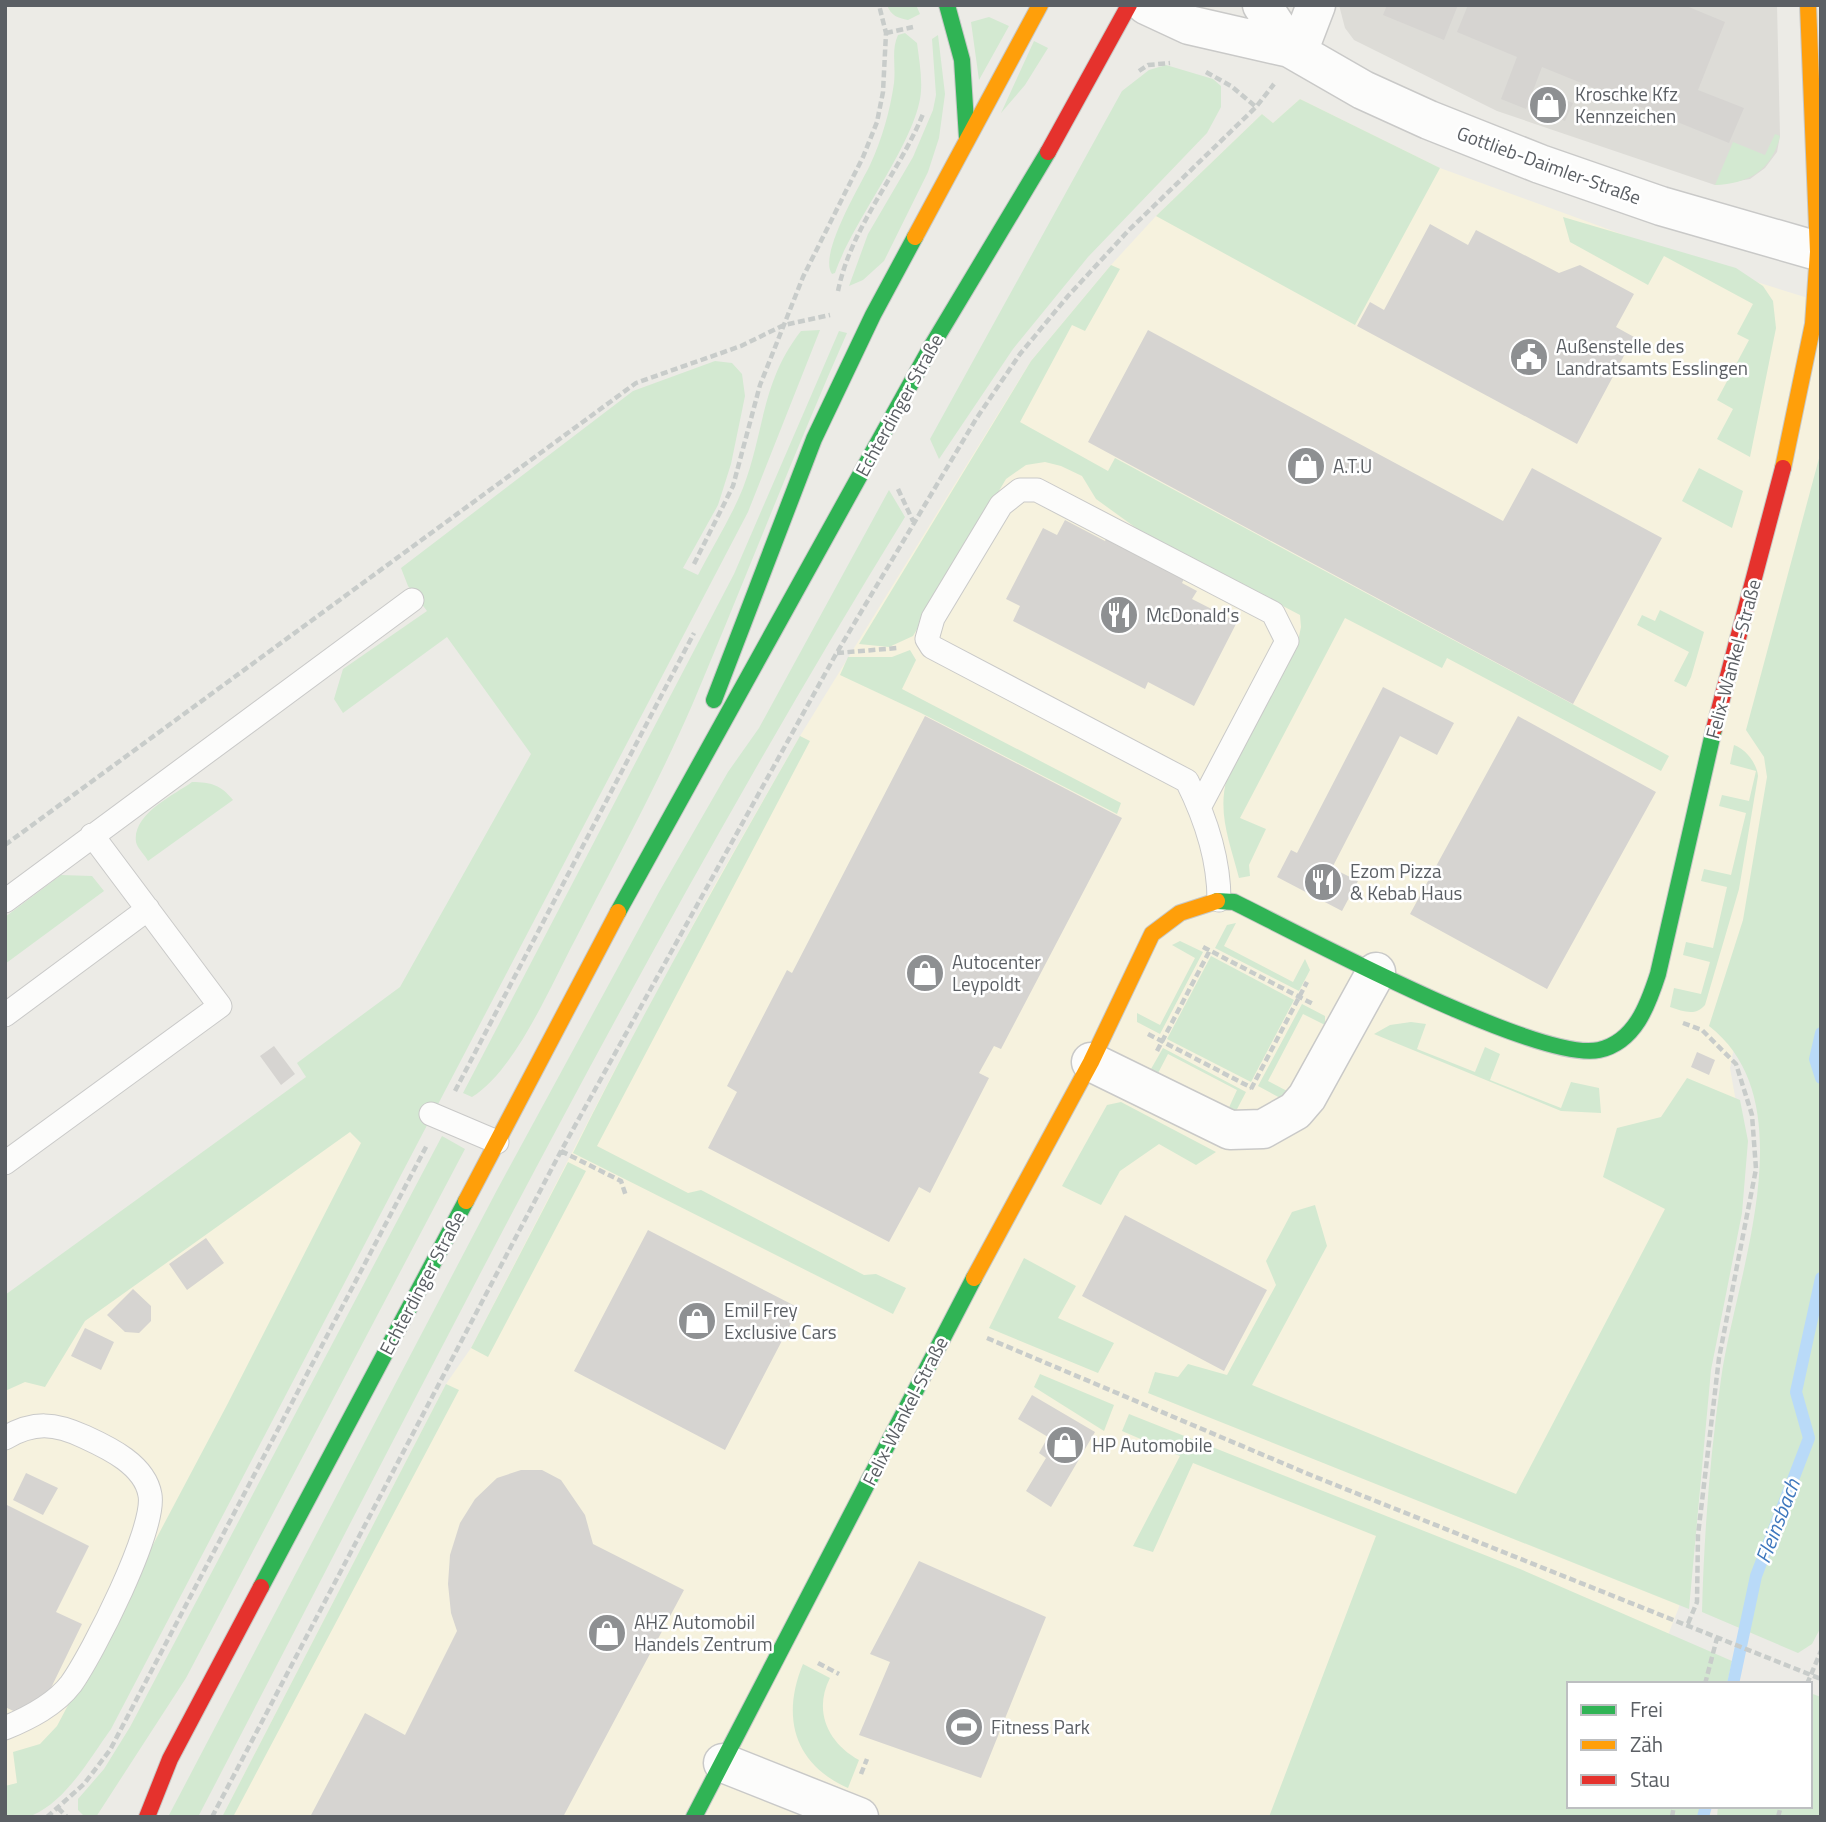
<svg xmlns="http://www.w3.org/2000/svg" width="1826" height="1822" font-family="'Titillium Web',sans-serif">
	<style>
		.commercial { fill: #f6f2de }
		.industrial { fill: #dddcd7 }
		.green { fill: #d3e9d1 }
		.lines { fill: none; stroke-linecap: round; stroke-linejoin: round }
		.stream { stroke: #b9daf8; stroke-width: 12 }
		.building { fill: #d6d4d1 }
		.lane-casing { stroke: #c9c9c8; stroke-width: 25 }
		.street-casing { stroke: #c9c9c8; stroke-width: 41 }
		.fast-casing { stroke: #c7c8c6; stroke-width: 18 }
		.slow-casing { stroke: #c7c8c6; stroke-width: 18 }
		.jam-casing { stroke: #c7c8c6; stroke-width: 18 }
		.path { stroke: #c8ccca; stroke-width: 4.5; stroke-dasharray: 7 3.5; stroke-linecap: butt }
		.lane { stroke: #fcfcfb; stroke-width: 23 }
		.street { stroke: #fcfcfb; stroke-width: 38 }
		.fast { stroke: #30b455; stroke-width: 16 }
		.slow { stroke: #ff9f0a; stroke-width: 16 }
		.jam { stroke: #e5322d; stroke-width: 16 }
		.labels { text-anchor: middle; stroke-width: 5; stroke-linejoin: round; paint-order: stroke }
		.poi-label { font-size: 19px; fill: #5b5f64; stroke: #fff; text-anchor: start }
		.street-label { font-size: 19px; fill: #5b5f64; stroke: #fff }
		.water-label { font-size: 21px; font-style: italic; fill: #3f78be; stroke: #fff }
	</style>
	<rect width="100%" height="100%" fill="#ecebe6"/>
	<path class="commercial" d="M1300,99L1440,168L1734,275L1821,302V611L1730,1068L1743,1142L1706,1368L1679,1607L1649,1684H1569V1806L1597,1817H222L446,1384L471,1348L611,1077L714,886L800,736L998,414L1031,361L1111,265L1156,216L1262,114L1273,123Z
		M359,1105L416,1130L70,1769L5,1806V1365Z"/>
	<path class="industrial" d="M1339,5H1777L1780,136L1777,152L1765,168L1750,179L1715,185L1497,111L1354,40L1345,28Z"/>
	<path class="green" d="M887,5H916L920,14L908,20C898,18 891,16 887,5Z
		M989,17L1009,26L979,80L971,22Z
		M905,33L917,43C919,59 922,75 921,91C918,140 853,220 835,273L832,274C818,255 860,186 870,165C882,139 890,111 894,83C896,66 891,50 898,35Z
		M938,35L945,94L939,138L928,172L884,261L863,280L849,286L868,234L913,157L933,110L936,95L932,39Z
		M1034,41L1048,48L1025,85L1001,113Z
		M1166,65L1213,79L1221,86V107L1207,133L1088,257L1013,349L939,459L930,439L1122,91L1149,70Z
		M1300,99L1440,168L1355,325L1156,216L1262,114L1273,123Z
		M1775,134L1780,136C1772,170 1748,184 1715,185L1733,142L1765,155Z
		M1563,217L1736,268L1763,286L1773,301L1776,328L1750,457L1717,439L1733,409L1717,400L1749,340L1737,334L1753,304L1664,256L1648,285L1570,242Z
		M1111,265L1120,269L1085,331L1072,325L1020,422L1108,471L1115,458L1669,756L1661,771L1447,658L1442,668L1345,618L1240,818L1266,829L1249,865L1250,876L1239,878C1230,843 1217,813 1227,778L1298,641L1301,627L1300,615L1143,533L1096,499L1082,476L1061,466L1045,462L1026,465L1006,479L913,636L889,647L859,644L1031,361Z
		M820,330L748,512L111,1729C90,1758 67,1800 33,1815C25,1819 14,1817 5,1817V1786L17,1783L13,1752L40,1744L57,1726L227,1405L361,1143L350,1132L85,1321L45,1387L25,1382L5,1391V1295L306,1077L297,1063L400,987L531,754L447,637L343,713L334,699L343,669L427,611L408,586L401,568L633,391L715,361L732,363L742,374L745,396L731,464L718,505L683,568L698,575C713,546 731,518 743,488C765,431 761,382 801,331Z
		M839,331L847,333C793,455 745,580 693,703C658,784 615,862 575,940C551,985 515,1071 472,1097L463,1093L734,574Z
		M1821,451V1627L1812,1644L1798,1653L1702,1612C1704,1534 1710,1456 1721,1379C1735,1277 1808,1103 1709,1026L1743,920L1767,777L1764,757L1746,730Z
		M1699,468L1743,491L1732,528L1682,501Z
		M889,490L905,517C646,937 426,1380 198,1817H168L497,1190L659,892L728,772L759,728Z
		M1660,610L1704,632L1691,677L1686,687L1674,681L1689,652L1637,625L1642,615L1655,621Z
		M910,650L916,660L902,689L1121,803L1117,814L921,713L840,675L848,657H892Z
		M800,736L810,741L597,1146L688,1193L701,1190L864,1275L876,1274L906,1288L893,1314L573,1153C643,1011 722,873 800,736Z
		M1734,745C1746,749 1757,764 1758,776L1739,889L1705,1005C1695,1017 1683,1011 1670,1007L1674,988L1701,994L1710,962L1683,955L1686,942L1713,948L1727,887L1701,881L1704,869L1731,875L1746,813L1719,806L1722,795L1749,801L1756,771L1730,764Z
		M192,782C211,782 221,785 233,800L148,861C145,855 137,848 136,842C132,814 174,795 192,782Z
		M61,875L92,876L104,891L5,964V917Z
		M1236,923L1224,946L1293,982L1305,959L1310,970L1299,991L1215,948L1227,925Z
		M1180,941L1203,952L1160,1034L1137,1022V1013L1160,1025L1195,958L1172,945Z
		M1211,956L1294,1000L1251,1082L1167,1039Z
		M1302,1004L1325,1016V1025L1303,1014L1268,1081L1289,1092L1282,1099L1258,1086Z
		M1411,1022L1426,1024L1417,1049L1475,1072L1485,1047L1500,1054L1490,1080L1561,1108L1571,1082L1599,1088L1601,1113L1561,1111L1374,1034L1390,1025Z
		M1163,1048L1246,1092L1235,1113L1226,1114L1237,1090L1168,1054L1156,1077L1151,1069Z
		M1687,1078L1740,1100L1748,1141L1742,1213L1711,1370L1689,1609L1148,1393L1155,1372L1178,1377L1188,1364L1227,1375L1276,1285L1266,1261L1292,1212L1315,1205L1327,1246L1252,1385L1516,1494L1665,1209L1603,1177L1617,1128L1661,1117Z
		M1121,1102L1216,1152L1196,1165L1159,1144L1120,1171L1101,1205L1062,1186L1107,1105Z
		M442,1136L465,1149L186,1678L96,1817H85L78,1810V1799L104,1769L130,1727Z
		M568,1162L586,1171L488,1357L471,1348Z
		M1024,1258L1076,1286L1058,1318L1114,1343L1098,1373L989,1328Z
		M1040,1374L1114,1405L1104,1431L1034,1387Z
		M446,1384L459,1390L233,1817H222Z
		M1129,1414L1520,1569L1732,1661L1727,1684H1569V1806H1702L1699,1817H1269L1376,1536L1193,1463L1153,1552L1133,1546L1180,1456L1122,1431Z
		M803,1664L830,1678C813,1711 828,1743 859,1760L848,1788C794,1764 781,1717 803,1664Z
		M1810,1693L1821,1697V1817H1717L1718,1806H1810Z"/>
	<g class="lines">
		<path class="stream" d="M1821,1033L1815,1059L1821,1078
			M1733,1684L1756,1576L1809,1438L1796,1392L1821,1278
			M1703,1817L1706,1806"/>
	</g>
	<path class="building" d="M1387,5H1458L1444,40L1383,15Z
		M1468,5H1684L1725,22L1698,90L1744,108L1729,143L1542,67L1526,109L1501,99L1517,57L1457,32Z
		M1539,90L1573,103L1565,121L1531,108Z
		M1430,224L1468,245L1476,230L1559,273L1580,265L1634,294L1616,327L1634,337L1577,444L1357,326L1370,302L1384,310Z
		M1148,330L1503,521L1532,468L1662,538L1573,704L1088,442Z
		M1065,520L1105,541L1110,531L1188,570L1182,583L1197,591L1192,599L1237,622L1194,706L1148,682L1145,689L1013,621L1020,606L1006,599L1043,528L1057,535Z
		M1383,687L1454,723L1437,755L1400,736L1332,868L1358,881L1342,911L1277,877L1291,850L1297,853Z
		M925,716L1122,818L1001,1049L994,1046L979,1073L989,1078L930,1193L919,1187L889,1242L708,1148L737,1092L727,1086L787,970L792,973Z
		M1518,716L1656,792L1547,989L1410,914Z
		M274,1046L295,1074L281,1085L260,1056Z
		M1697,1052L1715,1060L1709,1075L1691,1067Z
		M1125,1215L1267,1290L1224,1371L1082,1296Z
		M648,1230L799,1308L725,1450L574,1371Z
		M206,1238L224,1263L187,1290L169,1264Z
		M133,1289L151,1306V1321L139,1333L125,1332L107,1315Z
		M85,1328L114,1342L101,1370L71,1356Z
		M1032,1395L1095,1432L1051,1507L1026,1491L1046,1458L1039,1453L1048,1437L1018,1419Z
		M521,1470H542L561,1480L585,1515L593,1544L684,1590L563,1817H310L365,1713L405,1735L457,1631L451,1613L448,1584L450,1555L460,1523L475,1499L497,1478Z
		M26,1473L58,1488L43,1515L13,1500Z
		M5,1504L89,1546L56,1612L82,1624L35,1721L5,1707Z
		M919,1561L1046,1617L981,1778L859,1735L890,1662L870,1654Z"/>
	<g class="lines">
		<defs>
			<path id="lane" d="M1200,806L1287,641L1273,613L1037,490H1020L1001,505L933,618L927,639L932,647L1187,781C1205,817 1219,859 1219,900
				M5,901L412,600
				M5,1015L148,909
				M431,1114L497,1142
				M5,1163L220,1006L92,835
				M5,1438C34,1421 55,1423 85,1437C109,1448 145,1465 150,1495C156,1529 93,1653 71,1684C55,1705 29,1718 5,1728"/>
			<path id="street" d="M1146,5L1189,25L1290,48L1363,90L1429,120L1540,164L1661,206L1821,252
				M1262,5L1290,48
				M1298,52L1316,5
				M1091,1062L1230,1130L1263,1129L1295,1111L1307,1097L1376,972
				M723,1763L859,1817"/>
			<path id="fast" d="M947,5L962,60L967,138
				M714,700L814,439L873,315L915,237
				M1217,901L1234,902C1299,934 1539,1063 1599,1050C1635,1042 1648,1005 1658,974L1714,729
				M618,912L931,347L1048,152
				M261,1587L466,1201
				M694,1817L974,1278"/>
			<path id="slow" d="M915,237L1040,5
				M1783,468L1813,324L1818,252L1808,5
				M466,1201L618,912
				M974,1278L1091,1062L1152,934L1180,913L1217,901"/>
			<path id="jam" d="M1048,152L1129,5
				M1714,729L1783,468
				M147,1817L170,1759L261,1587"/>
		</defs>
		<use href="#lane" class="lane-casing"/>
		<use href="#street" class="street-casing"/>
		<use href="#fast" class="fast-casing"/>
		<use href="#slow" class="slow-casing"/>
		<use href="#jam" class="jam-casing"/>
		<path class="path" d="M886,33L913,27
			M1139,71L1148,65L1170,63
			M1206,72L1231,86L1256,107
			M838,291C851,227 899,173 923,114
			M898,489L913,521
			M694,564L733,486L760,385L803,277L863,157L877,122L883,92L886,33L879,5
			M837,653L897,648
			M5,845L636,383L741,346L784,325L830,315
			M1203,947L1313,1004
			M1683,1023L1702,1030L1736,1064L1752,1115L1756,1169L1719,1358L1698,1535L1697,1602L1687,1626
			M1148,1034L1252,1088
			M1157,1051L1210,950
			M1251,1089L1307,982
			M455,1091L694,633
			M561,1151L621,1181L626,1196
			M987,1338L1313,1476L1821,1679
			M818,1663L839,1674
			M1705,1684L1717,1638
			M1807,1684L1821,1651
			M861,1774L867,1759
			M58,1808L67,1817
			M47,1817L84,1784L110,1750L427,1145
			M212,1817L561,1151L836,654L976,419L1020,354L1068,296L1128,231L1256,107L1274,84
			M1672,1817L1674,1806
			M1778,1817L1781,1806"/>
		<use href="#lane" class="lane"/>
		<use href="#street" class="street"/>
		<use href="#fast" class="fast"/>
		<use href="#slow" class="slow"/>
		<use href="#jam" class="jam"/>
	</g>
	<defs>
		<symbol id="shop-disc" viewBox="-11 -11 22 22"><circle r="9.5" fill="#8e9092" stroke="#fff"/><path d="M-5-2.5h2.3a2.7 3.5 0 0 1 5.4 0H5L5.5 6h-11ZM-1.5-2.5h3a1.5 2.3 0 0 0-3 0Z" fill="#fff"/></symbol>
		<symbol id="civic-disc" viewBox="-11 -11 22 22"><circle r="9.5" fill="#8e9092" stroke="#fff"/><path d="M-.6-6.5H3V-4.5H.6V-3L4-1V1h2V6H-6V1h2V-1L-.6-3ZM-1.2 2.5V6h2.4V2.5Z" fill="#fff"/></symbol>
		<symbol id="restaurant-disc" viewBox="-11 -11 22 22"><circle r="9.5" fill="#8e9092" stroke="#fff"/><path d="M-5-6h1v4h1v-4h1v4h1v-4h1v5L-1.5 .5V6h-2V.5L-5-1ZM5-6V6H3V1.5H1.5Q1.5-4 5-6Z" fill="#fff"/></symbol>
		<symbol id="stadium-disc" viewBox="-11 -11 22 22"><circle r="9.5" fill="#8e9092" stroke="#fff"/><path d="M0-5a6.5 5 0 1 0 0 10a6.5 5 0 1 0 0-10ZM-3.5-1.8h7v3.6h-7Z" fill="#fff"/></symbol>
	</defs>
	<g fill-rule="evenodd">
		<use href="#shop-disc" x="1526" y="83" width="44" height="44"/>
		<use href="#civic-disc" x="1507" y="335" width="44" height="44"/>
		<use href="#shop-disc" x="1284" y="444" width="44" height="44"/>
		<use href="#restaurant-disc" x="1097" y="593" width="44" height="44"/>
		<use href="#restaurant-disc" x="1301" y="860" width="44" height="44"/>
		<use href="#shop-disc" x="903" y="951" width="44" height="44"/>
		<use href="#shop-disc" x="675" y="1299" width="44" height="44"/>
		<use href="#shop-disc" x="1043" y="1423" width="44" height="44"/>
		<use href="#shop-disc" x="585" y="1611" width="44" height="44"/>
		<use href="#stadium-disc" x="942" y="1705" width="44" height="44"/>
	</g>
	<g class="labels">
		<g class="poi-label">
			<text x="1575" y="101">Kroschke Kfz<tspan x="1575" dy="22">Kennzeichen</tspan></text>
			<text x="1556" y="353">Außenstelle des<tspan x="1556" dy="22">Landratsamts Esslingen</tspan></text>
			<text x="1333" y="473">A.T.U</text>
			<text x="1146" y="622">McDonald's</text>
			<text x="1350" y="878">Ezom Pizza<tspan x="1350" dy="22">&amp; Kebab Haus</tspan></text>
			<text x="952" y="969">Autocenter<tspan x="952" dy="22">Leypoldt</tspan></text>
			<text x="724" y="1317">Emil Frey<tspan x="724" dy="22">Exclusive Cars</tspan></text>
			<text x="1092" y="1452">HP Automobile</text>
			<text x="634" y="1629">AHZ Automobil<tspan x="634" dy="22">Handels Zentrum</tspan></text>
			<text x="991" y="1734">Fitness Park</text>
		</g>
		<g class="street-label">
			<text transform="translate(1549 165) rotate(20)" y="7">Gottlieb-Daimler-Straße</text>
			<text transform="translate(899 405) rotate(-61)" y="7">Echterdinger Straße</text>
			<text transform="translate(1733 659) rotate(-75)" y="7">Felix-Wankel-Straße</text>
			<text transform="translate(422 1283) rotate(-62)" y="7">Echterdinger Straße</text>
			<text transform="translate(905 1411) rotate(-63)" y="7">Felix-Wankel-Straße</text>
		</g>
		<g class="water-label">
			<text transform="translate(1778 1521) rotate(-69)" y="7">Fleinsbach</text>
		</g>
	</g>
	<rect width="1826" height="1822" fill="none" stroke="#5b5f64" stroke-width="14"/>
	<rect x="1567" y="1682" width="245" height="126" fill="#ffffff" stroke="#bdbfc1" stroke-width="2"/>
	<rect x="1581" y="1705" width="35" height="10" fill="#30b455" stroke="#bdbfc1" stroke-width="2"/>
	<text x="1630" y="1717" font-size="21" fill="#5b5f64">Frei</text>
	<rect x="1581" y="1740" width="35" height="10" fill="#ff9f0a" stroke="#bdbfc1" stroke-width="2"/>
	<text x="1630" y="1752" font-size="21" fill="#5b5f64">Zäh</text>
	<rect x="1581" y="1775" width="35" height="10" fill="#e5322d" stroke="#bdbfc1" stroke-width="2"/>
	<text x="1630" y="1787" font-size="21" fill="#5b5f64">Stau</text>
</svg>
